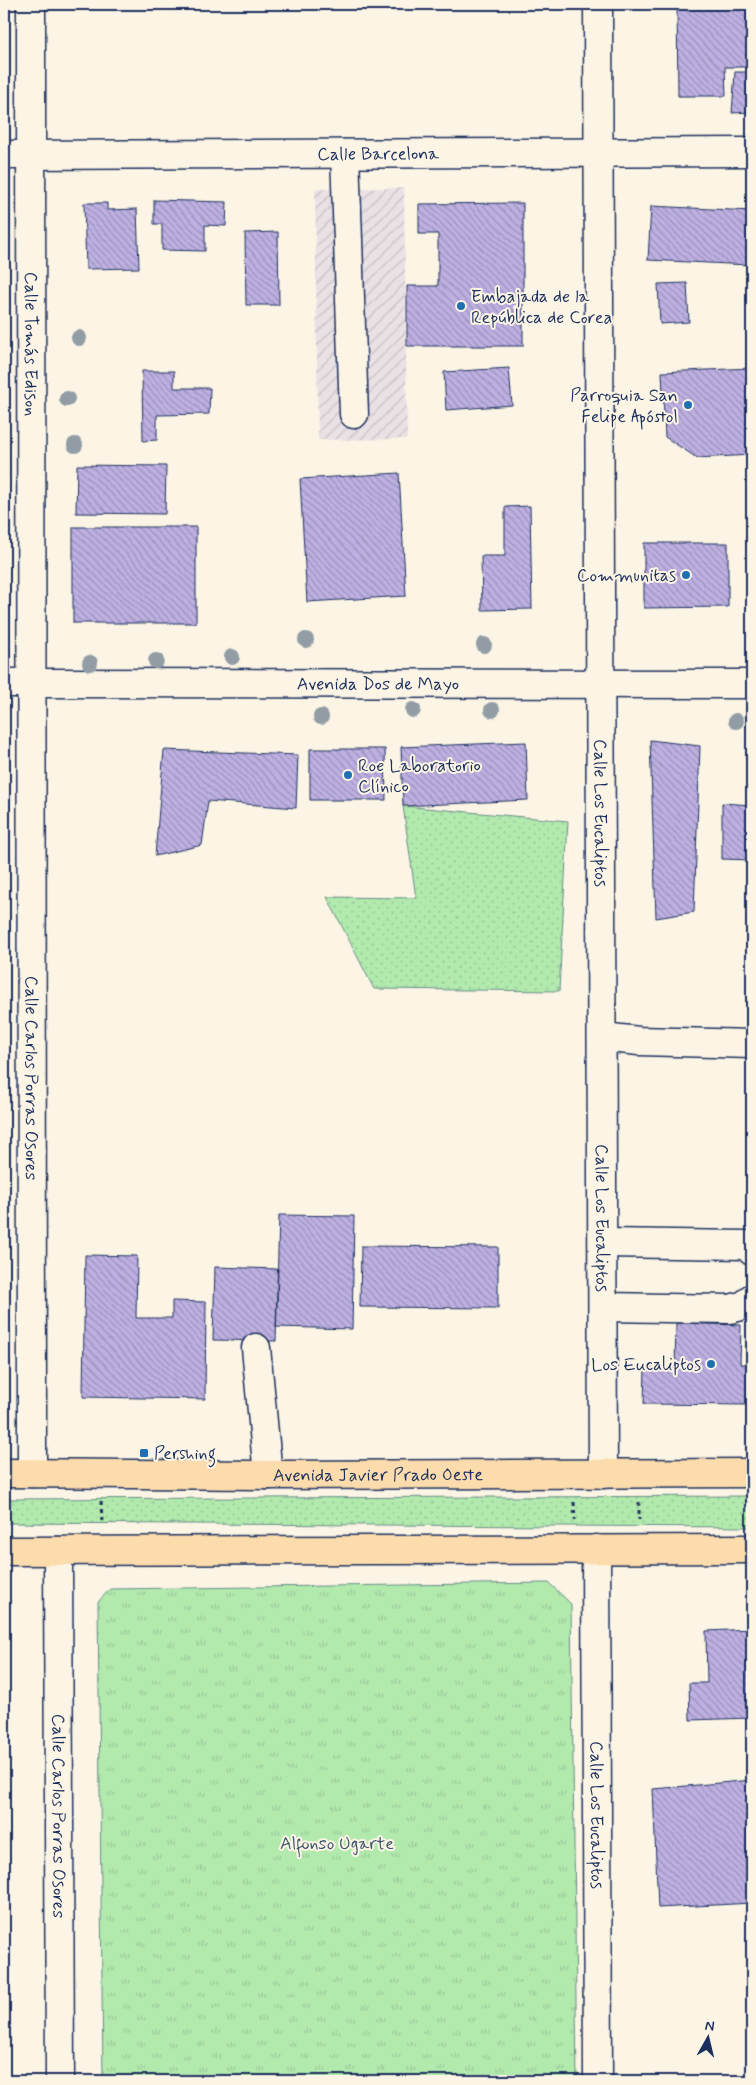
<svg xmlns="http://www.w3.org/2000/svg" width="756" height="2085" font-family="Mynerve,sans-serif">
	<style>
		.industrial { fill: url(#industrial-furrows) }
		.grass { fill: url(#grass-dots); stroke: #668c86 }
		.park { fill: url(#park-tufts); stroke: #668c86 }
		.building { fill: url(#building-back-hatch); stroke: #1b2f5e }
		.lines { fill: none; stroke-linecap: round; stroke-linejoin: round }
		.minor-casing { stroke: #1b2f5e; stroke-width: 31 }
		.major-casing { stroke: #1b2f5e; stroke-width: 31 }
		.path { stroke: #1b2f5e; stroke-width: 3; stroke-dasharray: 4 4; stroke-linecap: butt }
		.minor { stroke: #fcf5e5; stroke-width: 28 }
		.major { stroke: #fcdcac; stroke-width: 28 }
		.tree { fill: #919ca4 }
		.poi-dot { fill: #1f6fb2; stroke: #fcf5e5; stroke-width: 2 }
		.labels { text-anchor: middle; stroke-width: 4; stroke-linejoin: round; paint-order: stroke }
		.street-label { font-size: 18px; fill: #1b2f5e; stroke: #fcf5e5 }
		.poi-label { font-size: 18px; fill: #1b2f5e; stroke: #fcf5e5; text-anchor: start }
		.park-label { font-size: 18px; fill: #39546e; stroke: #fcf5e5 }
	</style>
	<defs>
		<pattern id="industrial-furrows" width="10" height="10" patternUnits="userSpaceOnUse" patternTransform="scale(1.25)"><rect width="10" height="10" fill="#e9e1e4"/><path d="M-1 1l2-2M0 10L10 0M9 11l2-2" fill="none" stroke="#c7c1c6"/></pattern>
		<pattern id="grass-dots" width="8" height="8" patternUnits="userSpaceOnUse" patternTransform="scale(1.25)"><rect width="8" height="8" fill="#b2eaae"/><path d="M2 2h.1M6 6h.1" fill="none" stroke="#98c998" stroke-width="1.8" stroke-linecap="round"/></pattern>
		<pattern id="park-tufts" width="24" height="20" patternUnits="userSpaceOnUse" patternTransform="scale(1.25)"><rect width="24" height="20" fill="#b2eaae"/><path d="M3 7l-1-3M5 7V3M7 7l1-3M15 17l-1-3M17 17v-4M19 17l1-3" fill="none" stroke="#98c998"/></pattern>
		<pattern id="building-back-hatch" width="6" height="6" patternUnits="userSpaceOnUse" patternTransform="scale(1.25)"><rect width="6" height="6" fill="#beb1e2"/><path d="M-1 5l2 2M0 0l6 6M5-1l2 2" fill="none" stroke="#9a90ba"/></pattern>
	</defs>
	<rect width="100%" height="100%" fill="#fcf5e5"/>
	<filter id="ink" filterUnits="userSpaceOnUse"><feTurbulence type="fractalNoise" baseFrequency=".02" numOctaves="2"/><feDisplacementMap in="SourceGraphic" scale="10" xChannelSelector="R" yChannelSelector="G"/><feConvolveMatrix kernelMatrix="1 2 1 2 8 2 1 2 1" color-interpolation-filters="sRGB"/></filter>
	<g filter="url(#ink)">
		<path class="industrial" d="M404,188L407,439L318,440L315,189Z"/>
		<path class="grass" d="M403,806L568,821L559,991L374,989L327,897L416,898Z
			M752,1496V1527L4,1523V1499Z"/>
		<path class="park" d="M549,1583L571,1604L577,2081H103L98,1602L110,1589Z"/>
		<path class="building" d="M677,4H752V67H725L726,96H678Z
			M735,72H752V112L732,113Z
			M154,200L227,202L226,226L205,225V251L162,250V224H154Z
			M84,203H107V210L137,209L139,268L86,269Z
			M523,203V346H407V286H438V234H419V204Z
			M651,206L752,211L749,265L648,260Z
			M278,232L279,305H246L245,233Z
			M687,283L689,322L660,324L658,284Z
			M509,368L512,405L446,410L444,372Z
			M752,368V455L697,458L665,437L662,372Z
			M142,371H174V388H210L209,414L157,415V440L143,441Z
			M77,465L166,466L165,514L76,513Z
			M399,473L406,596L307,602L300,479Z
			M530,506L532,609L482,610L481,556H505V507Z
			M73,527H196V623H73Z
			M644,543H728V607L644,608Z
			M650,740L700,746L694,912L656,918Z
			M526,742L528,800L403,806L401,747Z
			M310,749H385L386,800H310Z
			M164,750L298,755L296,808L208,801L202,845L155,856Z
			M722,803L752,805V860L722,859Z
			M279,1215L354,1216L352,1329L276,1327Z
			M361,1246L498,1247V1308L360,1307Z
			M85,1255L137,1256L136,1318H172V1301L206,1302L205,1399L83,1397Z
			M215,1267L278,1269L276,1341L213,1340Z
			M676,1323L741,1325L740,1364H752V1405L644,1404L645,1367L675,1368Z
			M752,1629V1718L690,1720L689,1683H707L706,1631Z
			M752,1780V1903L658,1908L653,1789Z"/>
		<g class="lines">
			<defs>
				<g id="minor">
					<path id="s1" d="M31,4L32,1473"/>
					<path id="s2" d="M598,4L603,1474"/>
					<path d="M345,154L354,414"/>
					<path id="s3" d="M4,155L752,152"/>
					<path id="s4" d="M4,683L752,684"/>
					<path d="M602,1037L639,1041L752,1044"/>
					<path d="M603,1243L746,1245L752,1251"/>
					<path d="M603,1307L730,1309L745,1305L752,1298"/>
					<path d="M256,1348L268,1475"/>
					<path id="s5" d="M596,1549L598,2081"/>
					<path id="s6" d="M58,1551L60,2081"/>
				</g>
				<g id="major">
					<path id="s7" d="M4,1473L268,1475L752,1473"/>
					<path d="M4,1551L752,1549"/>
				</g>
			</defs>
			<use href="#minor" class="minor-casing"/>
			<use href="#major" class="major-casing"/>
			<path class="path" d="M101,1501L102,1523
				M574,1502L575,1520
				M639,1502V1520
				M4,1522L5,1501"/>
			<use href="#minor" class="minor"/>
			<use href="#major" class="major"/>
		</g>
		<g class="tree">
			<circle cx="79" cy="338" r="8"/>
			<circle cx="67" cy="399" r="8"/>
			<circle cx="75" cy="445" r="8"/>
			<circle cx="306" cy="640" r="8"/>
			<circle cx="484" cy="645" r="8"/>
			<circle cx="232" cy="657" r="8"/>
			<circle cx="156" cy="661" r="8"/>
			<circle cx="90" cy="663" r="8"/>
			<circle cx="413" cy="710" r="8"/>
			<circle cx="492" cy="710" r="8"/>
			<circle cx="321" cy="717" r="8"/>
			<circle cx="736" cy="721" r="8"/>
		</g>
	</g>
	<g class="poi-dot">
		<circle cx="461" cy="306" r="5"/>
		<circle cx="688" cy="405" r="5"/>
		<circle cx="686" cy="575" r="5"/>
		<circle cx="348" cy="775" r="5"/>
		<circle cx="711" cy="1364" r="5"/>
		<rect x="139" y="1448" width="10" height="10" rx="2.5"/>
	</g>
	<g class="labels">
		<g class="street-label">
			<text dy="6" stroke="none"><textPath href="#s3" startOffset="374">Calle Barcelona</textPath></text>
			<text dy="6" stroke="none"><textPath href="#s1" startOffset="340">Calle Tomás Edison</textPath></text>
			<text dy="6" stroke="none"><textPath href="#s4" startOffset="374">Avenida Dos de Mayo</textPath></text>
			<text dy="6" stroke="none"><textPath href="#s2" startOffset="809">Calle Los Eucaliptos</textPath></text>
			<text dy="6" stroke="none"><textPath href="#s1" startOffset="1074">Calle Carlos Porras Osores</textPath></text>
			<text dy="6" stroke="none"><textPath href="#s2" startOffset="1214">Calle Los Eucaliptos</textPath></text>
			<text dy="6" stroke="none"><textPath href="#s7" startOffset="374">Avenida Javier Prado Oeste</textPath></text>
			<text dy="6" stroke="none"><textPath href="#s5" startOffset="266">Calle Los Eucaliptos</textPath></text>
			<text dy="6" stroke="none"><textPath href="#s6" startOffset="265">Calle Carlos Porras Osores</textPath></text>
		</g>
		<g class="poi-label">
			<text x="471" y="302">Embajada de la<tspan x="471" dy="21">República de Corea</tspan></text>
			<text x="678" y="401" text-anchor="end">Parroquia San<tspan x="678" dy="21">Felipe Apóstol</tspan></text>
			<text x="676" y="581" text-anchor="end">Communitas</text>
			<text x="358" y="771">Roe Laboratorio<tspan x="358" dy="21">Clínico</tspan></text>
			<text x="701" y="1370" text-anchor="end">Los Eucaliptos</text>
			<text x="154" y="1459">Pershing</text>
		</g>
		<g class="park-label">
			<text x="337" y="1849">Alfonso Ugarte</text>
		</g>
	</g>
	<rect width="756" height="2085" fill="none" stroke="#fcf5e5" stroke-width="20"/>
	<rect x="10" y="10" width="736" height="2065" fill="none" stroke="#1b2f5e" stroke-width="2" filter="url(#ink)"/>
	<g transform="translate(708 2038) rotate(8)" stroke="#fcf5e5" stroke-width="4" paint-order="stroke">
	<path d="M0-4L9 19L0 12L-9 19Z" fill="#1b2f5e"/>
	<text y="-8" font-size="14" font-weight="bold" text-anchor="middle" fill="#1b2f5e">N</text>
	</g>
</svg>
